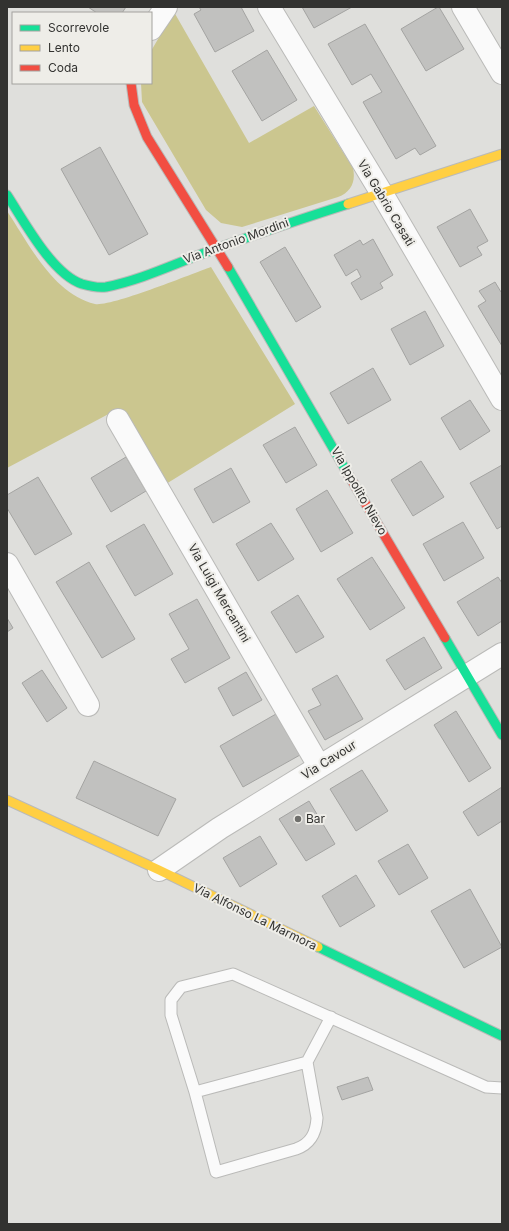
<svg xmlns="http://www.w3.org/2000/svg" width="509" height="1231" font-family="Inter,sans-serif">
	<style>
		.green { fill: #cbc68f }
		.building { fill: #c1c1bf; stroke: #a4a4a2 }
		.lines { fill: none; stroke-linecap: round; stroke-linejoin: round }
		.lane-casing { stroke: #babab8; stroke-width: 13 }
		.street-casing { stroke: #babab8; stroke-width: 24 }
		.fast-casing { stroke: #babab8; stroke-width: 11 }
		.slow-casing { stroke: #babab8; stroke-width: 11 }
		.jam-casing { stroke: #babab8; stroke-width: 11 }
		.lane { stroke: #fafafa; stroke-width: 11 }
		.street { stroke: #fafafa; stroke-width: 22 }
		.fast { stroke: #16e098; stroke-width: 9 }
		.slow { stroke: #ffcf43; stroke-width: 9 }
		.jam { stroke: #f24e42; stroke-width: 9 }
		.poi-dot { fill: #6f6f6c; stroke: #eeede8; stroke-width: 1.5 }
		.labels { text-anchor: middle; stroke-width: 4; stroke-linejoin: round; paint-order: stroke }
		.street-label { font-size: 12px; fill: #323230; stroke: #eeede8 }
		.poi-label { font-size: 12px; fill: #323230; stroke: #eeede8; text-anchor: start }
	</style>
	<rect width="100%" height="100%" fill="#dfdfdc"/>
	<path class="green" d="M174,12L249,143L314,106L353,168C356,182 351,192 338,197L242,227L221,223L206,210L142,102L141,83H151V51Z
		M7,211C29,244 53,294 95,304C111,307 191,274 211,267L295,404L166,484L118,409L7,468Z"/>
	<path class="building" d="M88,7H126L122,13H97Z
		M199,7H241L254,31L215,52L194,14L201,10Z
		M302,7H352L314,28Z
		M438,7H439L464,49L426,71L401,29Z
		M365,24L436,146L420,155L415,148L396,159L363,102L382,92L371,74L352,85L328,44Z
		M267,50L297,100L262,121L232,71Z
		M100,147L148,234L109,255L61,169Z
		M470,209L488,241L477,247L482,255L460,267L437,227Z
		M373,239L393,275L380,283L383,288L361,300L351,283L361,277L357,269L346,276L334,255L360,240L363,245Z
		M285,247L321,307L296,322L260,262Z
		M495,282L501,292L502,291V346L478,306L486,301L479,291Z
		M425,311L444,346L410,365L391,329Z
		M373,368L391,400L348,424L330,393Z
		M470,400L490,431L460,450L441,418Z
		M295,427L317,465L286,483L263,445Z
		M126,457L146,491L111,512L91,478Z
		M421,461L444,497L413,516L391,480Z
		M502,465V526L497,529L470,483Z
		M231,468L250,502L213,523L194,489Z
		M38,477L72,534L35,555L7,508V495Z
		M327,490L353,533L321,552L296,509Z
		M463,522L484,558L444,581L423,544Z
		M271,523L294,559L258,581L236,544Z
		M144,524L173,574L135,596L106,546Z
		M372,557L405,608L370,630L337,579Z
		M89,562L135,639L102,658L56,582Z
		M498,577L502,583V621L478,636L457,602Z
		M298,595L324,637L296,653L271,612Z
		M197,599L230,658L185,683L171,659L189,649L169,614Z
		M7,618L13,628L7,632Z
		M424,637L442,668L405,690L386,660Z
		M42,670L67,708L47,722L22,683Z
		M246,672L262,700L233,716L218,688Z
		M337,675L363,719L325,740L308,711L321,705L312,689Z
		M456,711L491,768L469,782L434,725Z
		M276,714L300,755L243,787L220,746Z
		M94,761L176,799L158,836L76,798Z
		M362,770L388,811L356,831L330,789Z
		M502,787V821L478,836L463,812Z
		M309,801L335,844L306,861L279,819Z
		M260,836L277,864L240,887L223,858Z
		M408,844L428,878L399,895L378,861Z
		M356,875L375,906L340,927L322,896Z
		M470,889L502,947L464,968L431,911Z
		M368,1077L373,1090L342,1100L337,1087Z"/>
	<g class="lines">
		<defs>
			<path id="lane" d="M331,1017L307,1062L195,1092L171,1015V1000L181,987L233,974L486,1087L502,1088
				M195,1092L216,1172L296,1149C311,1144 316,1133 317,1118L307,1062"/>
			<path id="street" d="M269,7L381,192L502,399
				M463,7L502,73
				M151,29L166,7
				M118,420L319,766
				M7,564L88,705
				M159,870L220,828L502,654"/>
			<path id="fast" d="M7,195C24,221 52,274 82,284C89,286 99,288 106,287C141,280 174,264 207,252C253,235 301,219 348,204
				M228,267L348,474
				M445,638L502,735
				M318,947L502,1036"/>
			<path id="slow" d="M348,204L502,154
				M7,800L159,870L318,947"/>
			<path id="jam" d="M131,83L134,105L147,137L228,267
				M348,474L445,638"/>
		</defs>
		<use href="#lane" class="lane-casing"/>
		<use href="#street" class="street-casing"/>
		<use href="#fast" class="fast-casing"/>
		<use href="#slow" class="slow-casing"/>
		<use href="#jam" class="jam-casing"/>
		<use href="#lane" class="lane"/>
		<use href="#street" class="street"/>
		<use href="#fast" class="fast"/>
		<use href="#slow" class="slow"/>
		<use href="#jam" class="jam"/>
	</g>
	<circle class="poi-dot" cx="298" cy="819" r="4"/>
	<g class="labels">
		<g class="street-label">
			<text transform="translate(386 203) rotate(59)" y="4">Via Gabrio Casati</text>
			<text transform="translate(236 241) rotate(-20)" y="4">Via Antonio Mordini</text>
			<text transform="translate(359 491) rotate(60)" y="4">Via Ippolito Nievo</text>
			<text transform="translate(219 593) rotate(60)" y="4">Via Luigi Mercantini</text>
			<text transform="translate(329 760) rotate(-32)" y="4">Via Cavour</text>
			<text transform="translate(255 917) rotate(26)" y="4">Via Alfonso La Marmora</text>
		</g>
		<g class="poi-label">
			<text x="306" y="823">Bar</text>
		</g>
	</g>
	<rect width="509" height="1231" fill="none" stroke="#323230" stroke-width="16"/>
	<rect x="12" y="12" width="140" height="72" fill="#eeede8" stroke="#a3a29e"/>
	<rect x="20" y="25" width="20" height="6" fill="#16e098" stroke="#a3a29e"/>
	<text x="48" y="32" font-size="12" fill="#323230">Scorrevole</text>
	<rect x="20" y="45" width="20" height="6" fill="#ffcf43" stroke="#a3a29e"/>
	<text x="48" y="52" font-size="12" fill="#323230">Lento</text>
	<rect x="20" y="65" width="20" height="6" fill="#f24e42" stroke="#a3a29e"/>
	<text x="48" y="72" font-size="12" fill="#323230">Coda</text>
</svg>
